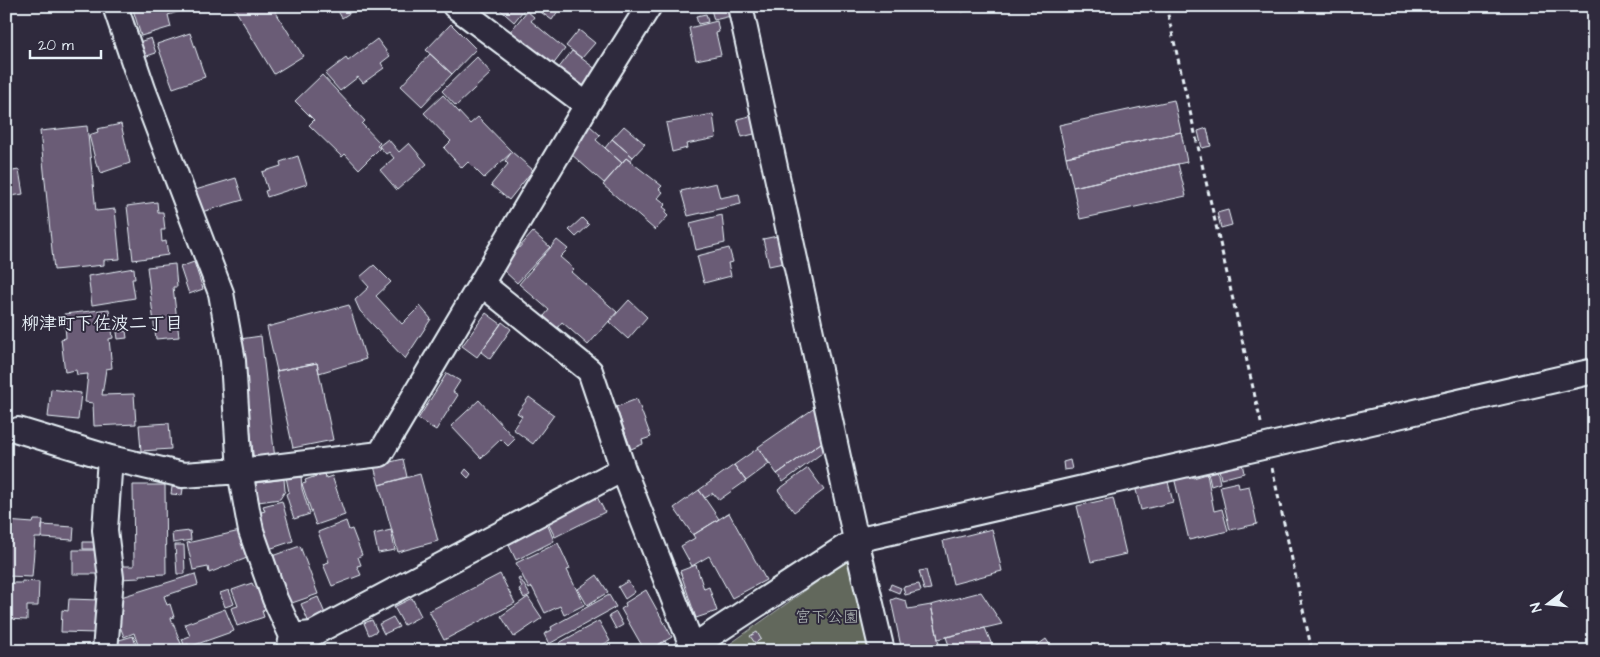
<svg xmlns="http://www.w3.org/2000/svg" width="1600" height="657" font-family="'Architects Daughter','Klee One',sans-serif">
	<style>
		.green { fill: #62685b; stroke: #a5acaa }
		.building { fill: #6a5b76; stroke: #e8f1f8 }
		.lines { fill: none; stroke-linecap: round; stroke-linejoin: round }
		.minor-casing { stroke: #e8f1f8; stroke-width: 28 }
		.path { stroke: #e8f1f8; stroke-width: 3; stroke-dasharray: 5 4; stroke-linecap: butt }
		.minor { stroke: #2f2a3d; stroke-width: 24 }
		.labels { text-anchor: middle; stroke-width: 4; stroke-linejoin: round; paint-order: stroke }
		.park-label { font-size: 16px; fill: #b2bab9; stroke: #2f2a3d }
		.neighbourhood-label { font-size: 18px; font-weight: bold; fill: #e8f1f8; stroke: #2f2a3d }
	</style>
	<rect width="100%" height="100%" fill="#2f2a3d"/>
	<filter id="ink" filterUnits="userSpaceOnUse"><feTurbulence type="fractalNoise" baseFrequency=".02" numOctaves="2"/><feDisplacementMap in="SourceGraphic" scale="10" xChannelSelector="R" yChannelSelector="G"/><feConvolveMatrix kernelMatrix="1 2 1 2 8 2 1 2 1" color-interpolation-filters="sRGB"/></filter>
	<g filter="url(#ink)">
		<path class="green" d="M848,560L870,651H720Z"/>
		<path class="building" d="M132,6H179L181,11L168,15L171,27L141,36Z
			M233,6H272L303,56L274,74Z
			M335,6H360L342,18Z
			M496,6H527L514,22Z
			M537,6H557L560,8L552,20L535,8Z
			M710,6H729L731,16L714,20Z
			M961,6H988L962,12Z
			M527,11L534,17L531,21L565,49L549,70L509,33Z
			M706,14L708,22L698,24L696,16Z
			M717,21L719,32L716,33L721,55L696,60L689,28Z
			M451,24L476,49L452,74L426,50Z
			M579,30L595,43L582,58L566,46Z
			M190,33L205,77L173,88L157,44Z
			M151,38L156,53L144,57L139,42Z
			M377,39L390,56L381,63L384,68L363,83L358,77L340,91L325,74L346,58L348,61Z
			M572,51L597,70L579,94L554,74Z
			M430,54L452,74L422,106L401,86Z
			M477,57L491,73L456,106L442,91Z
			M322,75L365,121L362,124L380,143L377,146L380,148L359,169L345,154L342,157L309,125L314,120L295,101Z
			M443,95L470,124L478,117L512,152L484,178L468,162L462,168L444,148L451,141L424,113Z
			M1174,100L1181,132L1066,157L1059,125Z
			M713,114L716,138L686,144L687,148L672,152L666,123Z
			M754,115L758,133L742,137L737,119Z
			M121,124L130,163L101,173L99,167H97L89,135L98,132L97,129Z
			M589,125L600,135L596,140L622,163L604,183L571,154Z
			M87,126L96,211L115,209L120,259L104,260V265L54,270L40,131Z
			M624,126L645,144L633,157L612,139Z
			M1207,128L1211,146L1202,148L1198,131Z
			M1181,132L1187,162L1073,187L1066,157Z
			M388,139L399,152L409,143L427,164L397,190L380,170L394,158L389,152L386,154L379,146Z
			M612,139L633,157L630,161L626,158L622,163L605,148Z
			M512,152L533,170L509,200L491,185L508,164L505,161Z
			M298,156L307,184L267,197L265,191L268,190L262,172L281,166L280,162Z
			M626,158L662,186L659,189L663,192L658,198L666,204L663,207L667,210L665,213L668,216L655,230L603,185Z
			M1178,164L1186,196L1080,219L1073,187Z
			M19,170L23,194L6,197V172Z
			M236,178L243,200L198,213L192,191Z
			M716,183L720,198L739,194L741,204L688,216L681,191Z
			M157,202L158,212H163L165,230H161L162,242L166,241L168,255L133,260L127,206Z
			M6,206L9,230H6Z
			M1228,210L1232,225L1221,228L1217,213Z
			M722,215L725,243L696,250L690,223Z
			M582,218L589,225L576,237L569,230Z
			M533,232L550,247L517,283L501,268Z
			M782,235L788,262L769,266L763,239Z
			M557,240L568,249L560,257L574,269L571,272L617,312L588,345L562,322L557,328L544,316L549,310L519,284Z
			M729,248L733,262L728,263L731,276L704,283L697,256Z
			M194,262L203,289L189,294L180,267Z
			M175,264L177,287H173L179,337L156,339L147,267Z
			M374,265L391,282L376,296L402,324L420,306L431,319L405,359L360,311L355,300L369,287L360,277Z
			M134,268L135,279H132L135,298L92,305L88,276Z
			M629,300L647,317L628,339L609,322Z
			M349,305L366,359L319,373L317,363L277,371L267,327Z
			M109,309L111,328L109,331L112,330L113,338L109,339L112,368L106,369L102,395L134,394L136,424L94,426L93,403L85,402L88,374L77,375L76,370L65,372L61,339L66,338L64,314Z
			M486,313L501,324L477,357L462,346Z
			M502,322L511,329L490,359L481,352Z
			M126,331L127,338L118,339L117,332Z
			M261,336L275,459L254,462L240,339Z
			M317,363L333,440L293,448L276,371Z
			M447,373L460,381L453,392L458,395L436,430L418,419Z
			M51,389L81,393L78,420L48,417Z
			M529,397L554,415L533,444L513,429L522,416L517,413Z
			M637,399L651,437L642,440L643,444L631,449L616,407Z
			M479,400L515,439L508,446L501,439L481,458L451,426Z
			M816,407L825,440L777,474L758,447Z
			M169,423L171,449L141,451L139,425Z
			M821,443L826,450L783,482L777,474Z
			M758,448L769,464L746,481L734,465Z
			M1241,458L1244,473L1221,479L1218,464Z
			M403,459L407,477L379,485L374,466Z
			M1070,460L1072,469L1064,470L1063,462Z
			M734,465L746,481L719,500L713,493L705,498L699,490Z
			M1216,465L1220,483L1211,486L1207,468Z
			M808,468L824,490L794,512L778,490Z
			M466,469L471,474L468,478L463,473Z
			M325,473L326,478L332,476L345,515L316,525L302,484L306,483L305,480Z
			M1173,473H1191L1193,478L1207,474L1214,511L1222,509L1228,531L1189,540Z
			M420,474L438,541L398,552L379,485Z
			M301,475L302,489L310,514L294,519L286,494L289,492L286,477Z
			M1167,478L1173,502L1141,510L1135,486Z
			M284,479L285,491L280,499L251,503L248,484Z
			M1238,482L1239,488L1249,486L1257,524L1230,530L1220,486Z
			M133,485H165L166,574L140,575V578L119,579L120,566H134Z
			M172,487L183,489L182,495L171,494Z
			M699,490L719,519L693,535L674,508Z
			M594,491L605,512L555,537L545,517Z
			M1113,498L1126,554L1091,562L1077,506Z
			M282,501L293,541L269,549L258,513L265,511L263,506Z
			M729,513L766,580L732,598L709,556L692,566L681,546L695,538L693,535Z
			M34,520H43L41,538H35L32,577L6,576V521L33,523Z
			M346,521L349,530L352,529L362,555L358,557L361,565L357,566L361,575L332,586L323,564L329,562L318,532Z
			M540,522L542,526L547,523L554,541L516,560L506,539Z
			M42,525L74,527L73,540L42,538Z
			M992,529L1002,571L953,584L943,541Z
			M391,530L395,550L378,553L374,534Z
			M190,531L191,540L173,543L172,533Z
			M240,531L247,558L209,573L208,567L193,570L187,543Z
			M83,542H97V549H83Z
			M558,543L570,569L567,570L584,605L564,615L560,606L545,613L532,587L529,589L516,563Z
			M175,545H184L185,574H177Z
			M300,546L318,594L289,604L272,556Z
			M73,550H99L100,574H73Z
			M696,565L704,589L709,587L717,611L696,618L680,571Z
			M926,570L931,589L924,590L919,571Z
			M195,574L198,585L164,596L167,605L170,604L174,617L171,618L183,649L140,651L134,633L124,637L120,626L117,627L121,597Z
			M500,574L515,603L444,640L429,611Z
			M597,575L608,592L587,605L578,589Z
			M520,578L530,595L524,598L519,589L522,587L518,579Z
			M22,581L39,582L38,606H27V620L6,619V583H22Z
			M628,581L635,592L625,599L618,587Z
			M252,583L254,587L258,586L266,610L262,611L264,617L237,626L231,608L238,606L232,590Z
			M891,584L901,588L899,593L889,589Z
			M919,584L921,591L905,595L903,587Z
			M229,590L234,604L225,607L220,593Z
			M646,590L672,637L647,651H645L621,609L626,606L625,603Z
			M981,592L1002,624L938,639L931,605Z
			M609,595L616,607L549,644L544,634L552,630L551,627Z
			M318,597L326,616L309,623L301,604Z
			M528,597L542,618L514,637L501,616Z
			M412,598L421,616L404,625L394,607Z
			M896,598L906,601L908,609L931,605L940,649L902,651L891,600Z
			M69,599L99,600L97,633L61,632L62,610L68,611Z
			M225,609L234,631L189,647L188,644L184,645L182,639L190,636L185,624Z
			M616,612L623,625L616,629L609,616Z
			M393,617L399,627L384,634L379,624Z
			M372,620L377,631L369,635L364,623Z
			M599,621L610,641L598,647L600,651H563L559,643Z
			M985,628L994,650L951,651L946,637Z
			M757,632L761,639L755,643L750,636Z
			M133,636L138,651H115L112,642Z
			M1046,639L1054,651H1038L1035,647Z
			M665,641L668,647L662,651H647Z"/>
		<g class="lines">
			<defs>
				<path id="minor" d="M115,6L143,89L221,293L233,361L240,471L251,531L275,599L292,636L289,651
					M455,6L587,105
					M740,6L856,540L882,651
					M482,284L590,371L623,469L694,651
					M18,430L110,458L183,475L240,471L380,454L587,105L649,6
					M292,636L312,634L623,469
					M105,651L111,578L105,530L110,458
					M686,651L856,540L1594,371"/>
			</defs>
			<use href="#minor" class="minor-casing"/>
			<path class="path" d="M1166,6L1261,423
				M1272,468L1312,651"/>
			<use href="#minor" class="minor"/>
		</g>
	</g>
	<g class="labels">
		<g class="park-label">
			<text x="827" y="622">宮下公園</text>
		</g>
		<g class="neighbourhood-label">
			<text x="102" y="329">柳津町下佐波二丁目</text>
		</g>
	</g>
	<rect width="1600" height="657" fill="none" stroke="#2f2a3d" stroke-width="25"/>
	<rect x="12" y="12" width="1575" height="632" fill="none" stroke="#e8f1f8" stroke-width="2" filter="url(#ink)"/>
	<g transform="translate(1548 604) rotate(254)" stroke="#2f2a3d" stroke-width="4" paint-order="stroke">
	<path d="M0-4L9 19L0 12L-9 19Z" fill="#e8f1f8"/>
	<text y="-8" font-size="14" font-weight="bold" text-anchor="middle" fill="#e8f1f8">N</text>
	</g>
	<path d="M30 50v8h71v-8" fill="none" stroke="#e8f1f8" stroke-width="2.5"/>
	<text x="38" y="50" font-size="15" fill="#e8f1f8" stroke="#2f2a3d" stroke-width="4" paint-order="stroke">20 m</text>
</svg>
